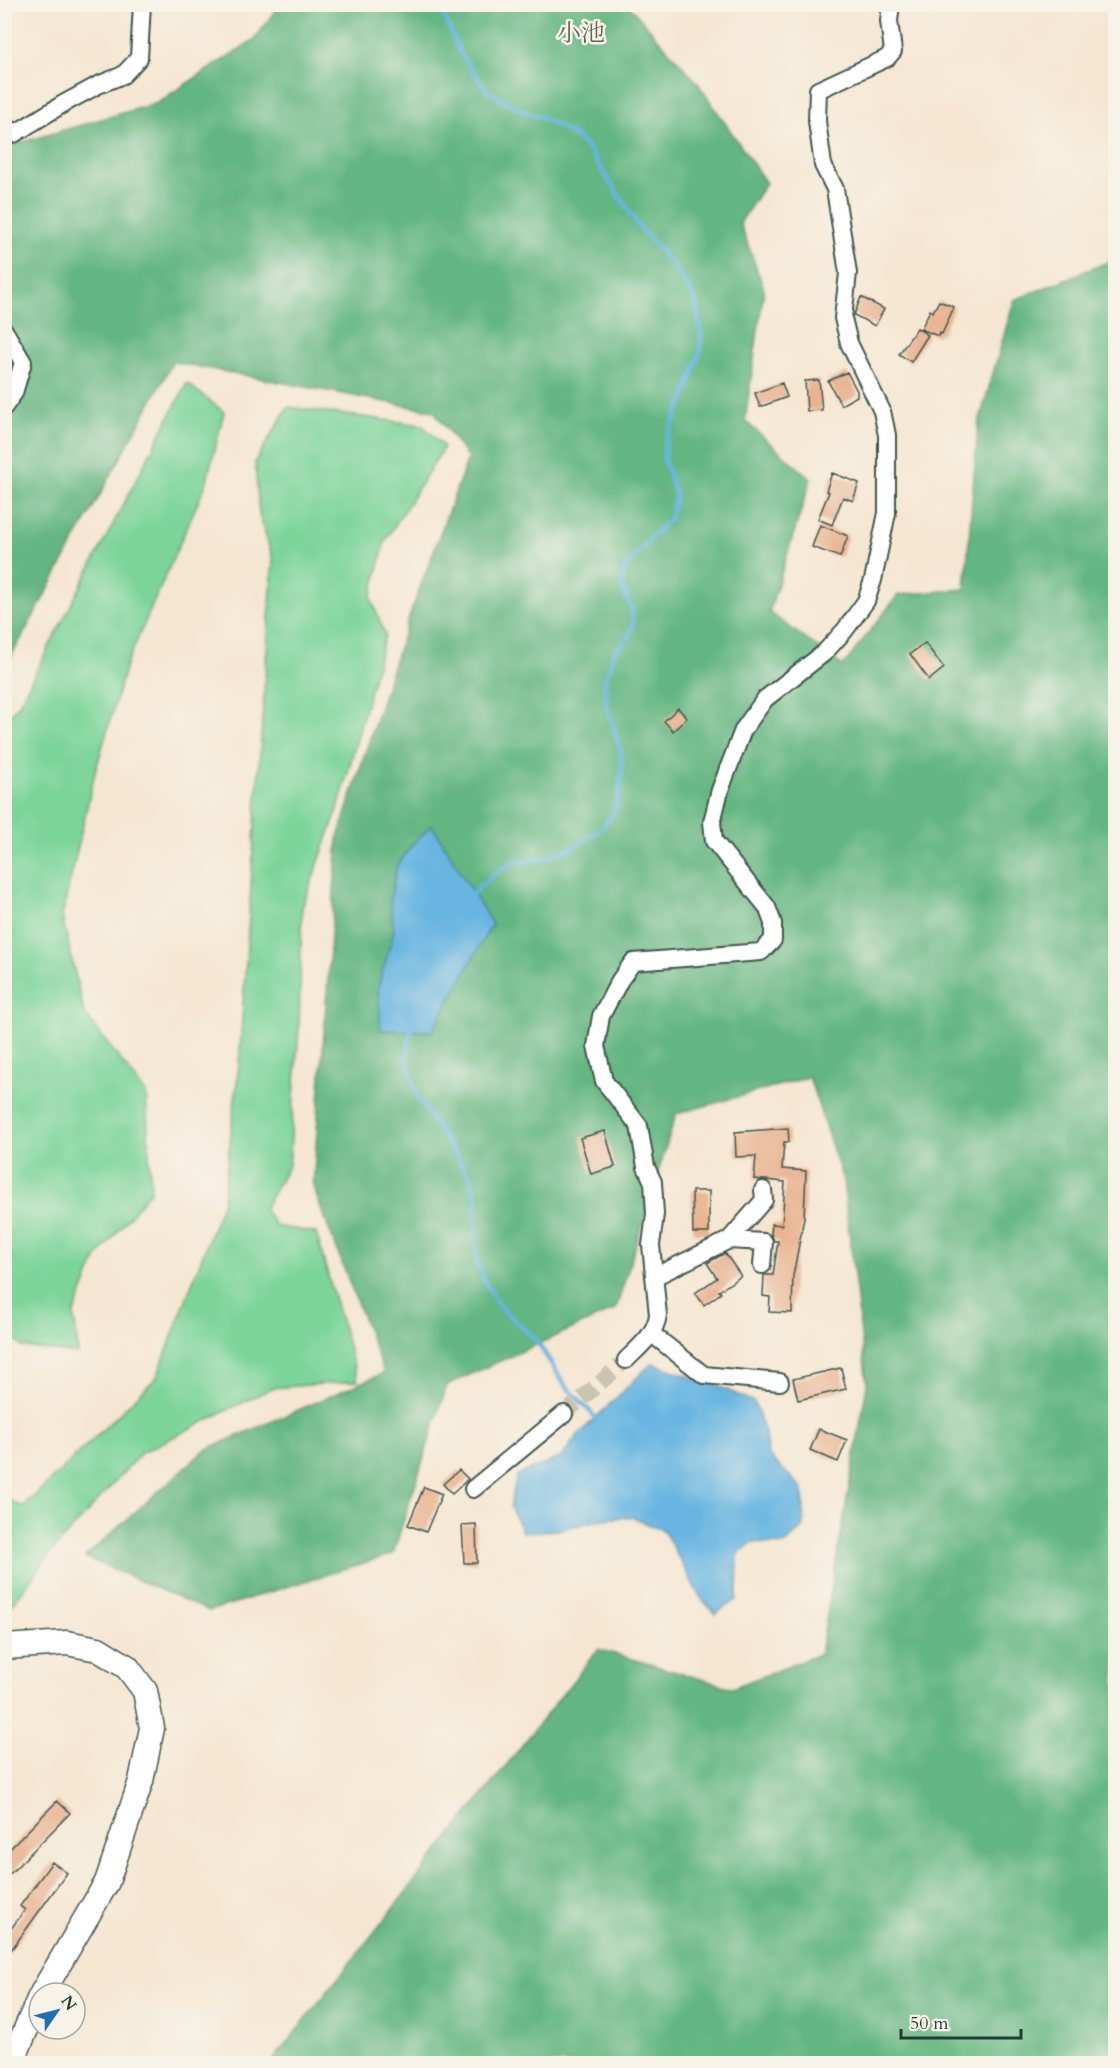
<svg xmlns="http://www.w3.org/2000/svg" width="1120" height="2068" font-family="Cardo,'Noto Serif JP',serif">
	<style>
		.green { fill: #7bd499; stroke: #4d8866; stroke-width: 1.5 }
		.forest { fill: #64b681; stroke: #427a5a; stroke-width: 1.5 }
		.water { fill: #67b5e1; stroke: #43798a; stroke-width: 1.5 }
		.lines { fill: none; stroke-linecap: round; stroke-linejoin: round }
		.stream { stroke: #67b5e1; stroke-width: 4.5 }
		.building { fill: #e9b391 }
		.street-tunnel { stroke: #cac4b2; stroke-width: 16; stroke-dasharray: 16 8; stroke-linecap: butt }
		.street-casing { stroke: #3f564c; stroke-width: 20 }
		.secondary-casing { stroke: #3f564c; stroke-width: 27 }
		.street { stroke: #fff; stroke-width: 16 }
		.secondary { stroke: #fff; stroke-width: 24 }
		.labels { text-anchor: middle; stroke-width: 5; stroke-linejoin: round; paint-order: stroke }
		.quarter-label { font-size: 24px; fill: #665; stroke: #f7f3e8 }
	</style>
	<rect width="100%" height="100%" fill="#f7f3e8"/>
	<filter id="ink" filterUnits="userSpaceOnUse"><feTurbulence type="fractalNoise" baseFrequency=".0167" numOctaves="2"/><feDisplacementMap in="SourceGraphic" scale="12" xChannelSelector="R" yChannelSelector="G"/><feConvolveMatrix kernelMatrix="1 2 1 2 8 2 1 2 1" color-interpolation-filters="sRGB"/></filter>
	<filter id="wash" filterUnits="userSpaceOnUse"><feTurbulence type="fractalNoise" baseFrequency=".008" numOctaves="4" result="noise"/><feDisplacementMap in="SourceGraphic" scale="24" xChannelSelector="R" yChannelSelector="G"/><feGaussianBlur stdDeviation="1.35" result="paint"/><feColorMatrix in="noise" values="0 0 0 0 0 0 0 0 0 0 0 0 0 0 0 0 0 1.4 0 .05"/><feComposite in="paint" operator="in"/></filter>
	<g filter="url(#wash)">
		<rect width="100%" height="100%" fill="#f5e6d1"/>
		<path class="green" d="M187,383L224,412L206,484L126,665L94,776L62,916L84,1013L146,1093L151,1190L97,1257L74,1313L78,1354L23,1347L5,1332V721L19,704Z
			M288,407L422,425L444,447L385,541L371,598L385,635L338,809L302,908L299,1028L289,1165L264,1209L276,1226L316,1233L358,1381L272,1388L141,1453L53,1550L5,1614V1498L23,1507L157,1377L223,1201L239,1064L273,559L259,514L255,462Z"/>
		<path class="forest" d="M279,5H628L697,82L766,183L740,223L764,289L745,421L811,479L769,612L843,666L898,595L965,589L978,426L1014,300L1115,259V2063H271L598,1649L732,1688L820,1654L867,1385L843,1180L809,1077L676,1114L616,1309L447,1385L393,1554L209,1611L85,1557L205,1450L384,1373L313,1187L338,837L407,623L468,458L434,411L173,362L5,668V147L157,103L255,39Z"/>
		<path class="water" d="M432,825L492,924L432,1031L381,1030L378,988L394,931L390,900L397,865L412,845Z
			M652,1363L685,1375L711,1383L754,1402L764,1429L768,1455L803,1489L804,1527L784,1545L753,1542L738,1554L737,1599L715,1614L699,1595L664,1531L632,1517L604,1519L558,1530L522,1532L510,1506L517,1475L562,1457L576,1437Z"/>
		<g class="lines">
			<path class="stream" d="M439,4L460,53L487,91L514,107L547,120L573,135L587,147L638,225L674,266L695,299L701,335V350L685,396L665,441L664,460L676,495L670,518L623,569L622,588L632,610L633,625L629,637L614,653L605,681L606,702L621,752L622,774L615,811L603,827L577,846L542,859L512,863L494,874L471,895
				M412,1025L406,1057L418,1098L470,1177L476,1197L475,1241L478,1263L484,1281L500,1307L536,1340L565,1385L598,1420"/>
		</g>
		<g id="blocks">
			<path class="building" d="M861,297L884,309L875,326L854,315Z
				M939,301L954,307L942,334L940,333L938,336L921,329L930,310L933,312Z
				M917,328L928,335L911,362L899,354Z
				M847,372L857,391V396L841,405L828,381Z
				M819,380L822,410L807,411L805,381Z
				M782,383L787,397L760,407L755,393Z
				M832,473L859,483L853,501L843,497L832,525L818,519L829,492L826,491Z
				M820,525L848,536L840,557L812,547Z
				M925,643L944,668L929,680L910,654Z
				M678,708L687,718L673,731L664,721Z
				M788,1128L789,1142H784L782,1169L806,1171L804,1218L793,1276L792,1313L769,1312L770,1297L763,1296L764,1275H773L778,1241H774L771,1234L772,1224L782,1225L785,1182L754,1179L756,1156L736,1157L735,1132Z
				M605,1131L615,1167L591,1174L580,1138Z
				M692,1191H709V1233H693Z
				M725,1253L741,1276L719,1291L721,1293L704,1305L695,1293L717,1278L707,1263Z
				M841,1368L846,1389L798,1400L793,1379Z
				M819,1429L847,1440L838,1462L810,1450Z
				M459,1470L468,1479L452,1494L443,1484Z
				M424,1487L442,1494L426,1532L408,1525Z
				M476,1524L477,1563H464L462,1525Z
				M57,1801L70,1813L4,1880V1855Z
				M52,1862L67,1873L4,1960V1938L25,1910L20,1906Z"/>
		</g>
	</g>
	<g filter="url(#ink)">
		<use href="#blocks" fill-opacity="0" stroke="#3f564c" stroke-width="1.5"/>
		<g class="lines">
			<path class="street-tunnel" d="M564,1414L626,1360"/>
			<defs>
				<path id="street" d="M4,122L14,134L63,104L98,85L123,75L139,58L142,4
					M4,330L23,362L14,393L4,407
					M729,1240L764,1242L762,1265
					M654,1277L729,1240L764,1200L763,1190
					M652,1334L704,1375L780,1382
					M626,1360C640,1346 655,1335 658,1315L651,1245L655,1214L653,1182L646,1167L639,1126L604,1081L596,1046L601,1016L620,980L633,962L761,952L773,940V923L767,907L714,841L712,822L720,790L743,730L765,699L824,653L845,630L866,601L873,580L887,513V435L882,411L849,343L843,318L848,273L835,189L823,165L817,121L818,90L887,58L893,51L889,21L891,4
					M473,1489L564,1414"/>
				<path id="secondary" d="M4,1647L67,1643L98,1649L127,1667L145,1691L152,1728L141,1781L107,1882L42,1993
					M11,2064L39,1999"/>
			</defs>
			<use href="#street" class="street-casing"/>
			<use href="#secondary" class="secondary-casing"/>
			<use href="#street" class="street"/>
			<use href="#secondary" class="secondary"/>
		</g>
	</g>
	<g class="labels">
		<g class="quarter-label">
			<text x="581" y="41">小池</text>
		</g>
	</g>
	<rect width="1120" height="2068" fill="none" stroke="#f7f3e8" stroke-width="24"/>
	<g transform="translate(57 2011) rotate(55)"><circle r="28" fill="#f7f3e8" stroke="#a1aaa0" stroke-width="1.5"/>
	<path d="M0-4.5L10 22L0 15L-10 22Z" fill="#1f6fb2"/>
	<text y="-9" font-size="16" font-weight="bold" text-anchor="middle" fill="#1f3d34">N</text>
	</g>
	<path d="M901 2029v9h120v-9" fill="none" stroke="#1f3d34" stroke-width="3"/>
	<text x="910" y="2029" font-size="18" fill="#1f3d34" stroke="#f7f3e8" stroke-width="4.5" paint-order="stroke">50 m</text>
</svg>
